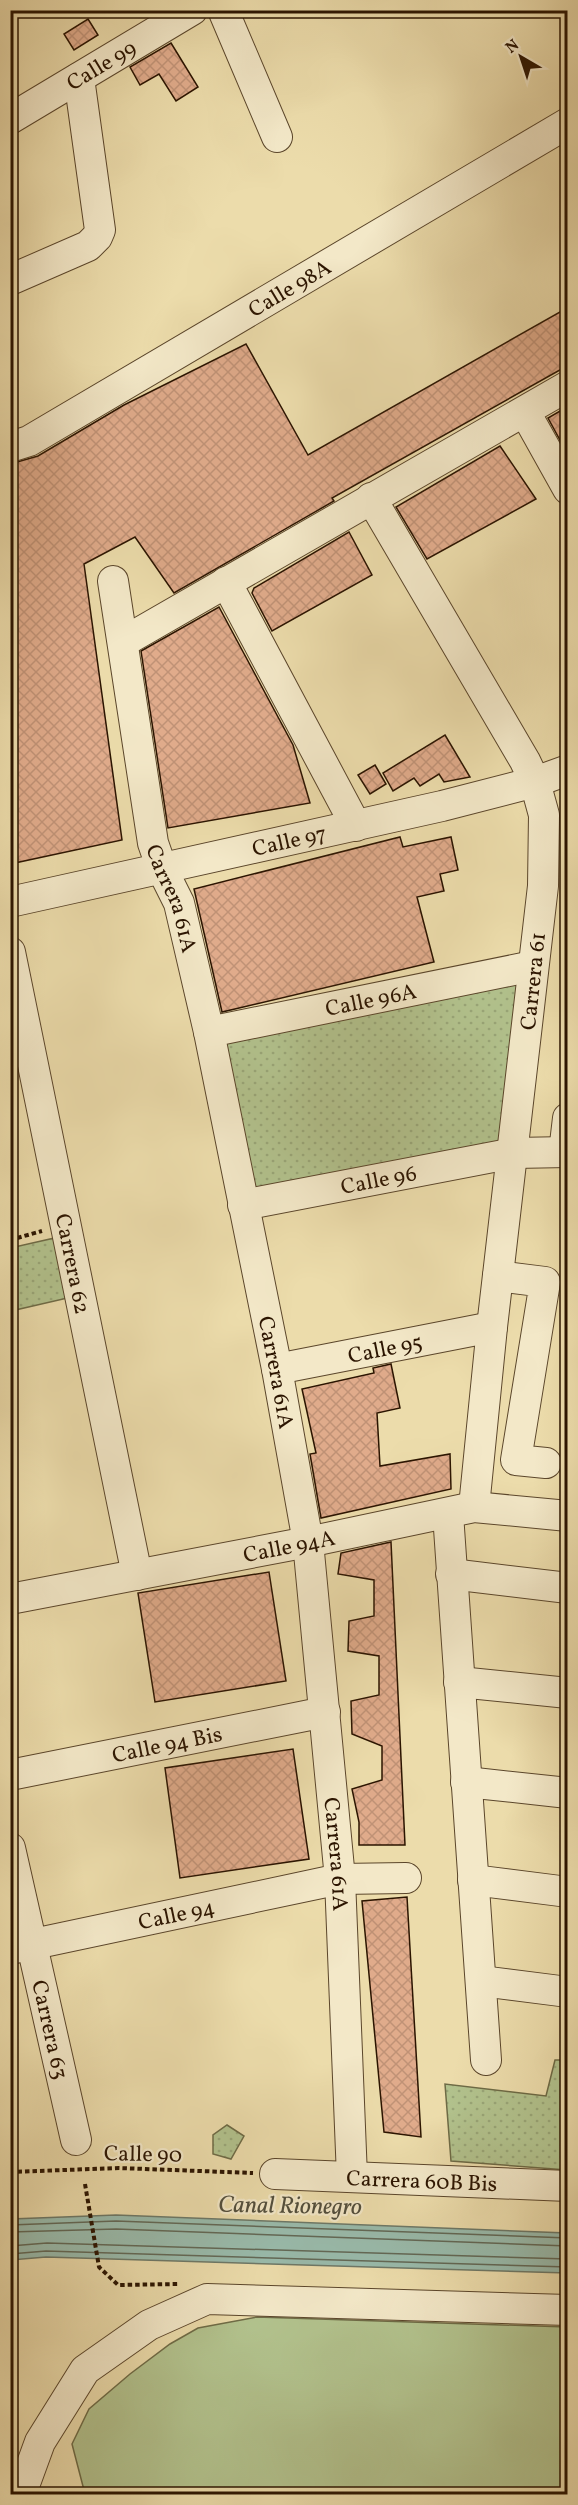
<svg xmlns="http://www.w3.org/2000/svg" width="578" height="2505" font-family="Vollkorn,serif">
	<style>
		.green { fill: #b2c28d; stroke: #6e6b46; stroke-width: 1.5 }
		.park { fill: url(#park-dots); stroke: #6e6b46; stroke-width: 1.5 }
		.water { fill: #99bbac; stroke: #6d7867; stroke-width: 1.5 }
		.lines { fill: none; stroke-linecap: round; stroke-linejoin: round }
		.shore { stroke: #626856; stroke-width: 1.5 }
		.building { fill: url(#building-cross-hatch); stroke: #2b1400; stroke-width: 1.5 }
		.minor-casing { stroke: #5b462b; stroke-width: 32 }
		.path { stroke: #2b1400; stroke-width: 4; stroke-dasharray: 4.5 3; stroke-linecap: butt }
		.minor { stroke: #f3e8c8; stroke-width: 30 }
		.labels { text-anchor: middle; stroke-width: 4.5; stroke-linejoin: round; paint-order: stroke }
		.street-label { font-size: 22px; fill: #2b1400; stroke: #f3e8c8 }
		.water-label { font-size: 24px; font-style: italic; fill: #524e3c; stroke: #f3e8c8 }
	</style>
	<defs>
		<pattern id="park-dots" width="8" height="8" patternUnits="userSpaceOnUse" patternTransform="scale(1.5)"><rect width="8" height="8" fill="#b2c28d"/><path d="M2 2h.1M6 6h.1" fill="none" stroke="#99a678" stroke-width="1.8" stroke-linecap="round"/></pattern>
		<pattern id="building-cross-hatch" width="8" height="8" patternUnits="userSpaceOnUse" patternTransform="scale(1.5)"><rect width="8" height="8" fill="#e0ab8b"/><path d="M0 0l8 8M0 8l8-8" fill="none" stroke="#c09276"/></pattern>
	</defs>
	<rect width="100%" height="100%" fill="#ecdcab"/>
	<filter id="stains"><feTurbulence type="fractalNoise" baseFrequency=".00333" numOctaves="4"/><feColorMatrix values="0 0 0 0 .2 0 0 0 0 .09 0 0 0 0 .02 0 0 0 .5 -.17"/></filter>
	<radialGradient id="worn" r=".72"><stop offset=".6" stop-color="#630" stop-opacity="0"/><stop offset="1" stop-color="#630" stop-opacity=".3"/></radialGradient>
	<path class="green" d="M257,2317L567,2327V2494H85L72,2444L89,2409L130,2374L170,2344L198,2328Z"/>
	<path class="park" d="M567,804L568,925H564L565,812Z
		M520,979L511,1139L250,1195L223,1043Z
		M59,1237L72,1297L11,1311L10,1248Z
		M555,2060H567V2170L451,2161L445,2084L546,2096Z
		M227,2125L244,2136L231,2159L213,2154V2135Z"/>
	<path class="water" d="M116,2215L567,2233V2273L46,2257L11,2260V2219Z"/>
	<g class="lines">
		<path class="shore" d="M10,2225L116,2221L568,2238
			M10,2232L116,2229L568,2246
			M10,2246L47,2243L568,2259
			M10,2254L46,2251L568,2267"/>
	</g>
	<path class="building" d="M88,19L98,35L74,50L64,34Z
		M171,43L198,87L176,101L159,74L140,85L130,67Z
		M567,308V366L332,498L334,501L174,593L135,537L84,564L122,840L10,864V464L38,456L124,405L246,344L308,455Z
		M560,411L567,424V453L548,418Z
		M500,446L536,499L427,559L396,507Z
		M349,532L372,575L272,631L252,593L254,588Z
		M219,607L293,745L310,803L168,828L141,651Z
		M445,735L470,777L444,782L439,774L420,786L414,778L393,791L383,773Z
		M375,765L386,784L370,794L358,775Z
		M400,837L403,847L451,837L458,870L440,874L444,891L417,897L434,962L222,1012L194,889Z
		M391,1364L400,1408L377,1413L380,1466L450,1454L451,1489L321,1518L310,1454L316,1453L302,1389L374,1373L373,1368Z
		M391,1542L405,1845H359V1822L352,1789L382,1780V1746L352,1734L351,1701L379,1695V1656L348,1651L349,1621L374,1616V1580L338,1574L341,1553Z
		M269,1572L286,1681L155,1702L138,1593Z
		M293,1749L309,1859L180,1878L165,1768Z
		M407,1897L421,2137L384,2132L362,1901Z"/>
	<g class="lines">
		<defs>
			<g id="minor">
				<path d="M223,10L277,137"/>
				<path id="s1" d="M10,119L192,10"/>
				<path d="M10,280L88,246L97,237L100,230L79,78"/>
				<path d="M525,412L568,489"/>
				<path id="s2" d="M10,447L29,441L568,123"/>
				<path d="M371,498L525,761L535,782L544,815L543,886L492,1327L474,1507"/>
				<path id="s3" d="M113,581L153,843L162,869L179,903L209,1032L277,1369L308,1542L340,1879L352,2177"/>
				<path d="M226,582L356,826"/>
				<path d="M123,642L568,386"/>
				<path id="s4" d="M10,902L442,806L535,782L568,770"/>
				<path id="s5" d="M10,952L137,1575"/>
				<path id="s6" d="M209,1032L533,966"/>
				<path d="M564,1152L568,1118"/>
				<path id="s7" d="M243,1205L514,1153L568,1152"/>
				<path d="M498,1276L545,1282L516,1460L546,1463"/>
				<path id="s8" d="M277,1369L492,1327"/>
				<path d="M448,1514L486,2060"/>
				<path d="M451,1574L568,1588"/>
				<path id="s9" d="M10,1599L308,1542L474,1507L568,1516"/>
				<path d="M459,1682L568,1693"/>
				<path id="s10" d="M10,1775L325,1712"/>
				<path d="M466,1782L568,1793"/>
				<path id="s11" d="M10,1848L76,2140"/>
				<path d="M473,1880L568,1892"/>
				<path id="s12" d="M10,1949L340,1879L406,1878"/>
				<path d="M481,1981L568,1992"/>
				<path id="s13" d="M275,2174L568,2186"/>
				<path d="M21,2494L40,2442L85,2370L149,2325L207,2299L568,2310"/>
			</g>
		</defs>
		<use href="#minor" class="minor-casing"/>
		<path class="path" d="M10,1240L42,1231
			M10,2172L119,2168L253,2173
			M85,2184L99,2267L118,2285L178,2284"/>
		<use href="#minor" class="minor"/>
	</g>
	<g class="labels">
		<g class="street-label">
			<text dy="8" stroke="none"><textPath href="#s1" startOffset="106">Calle 99</textPath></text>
			<text dy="8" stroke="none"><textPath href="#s2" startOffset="322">Calle 98A</textPath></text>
			<text dy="8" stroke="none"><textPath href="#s4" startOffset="286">Calle 97</textPath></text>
			<text dy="8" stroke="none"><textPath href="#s3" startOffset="324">Carrera 61A</textPath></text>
			<text transform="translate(532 981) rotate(-84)" y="8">Carrera 61</text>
			<text dy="8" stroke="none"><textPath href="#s6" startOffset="165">Calle 96A</textPath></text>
			<text dy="8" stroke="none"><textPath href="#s7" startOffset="138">Calle 96</textPath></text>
			<text dy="8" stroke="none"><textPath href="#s5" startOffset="318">Carrera 62</textPath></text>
			<text dy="8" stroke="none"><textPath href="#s8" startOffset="110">Calle 95</textPath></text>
			<text dy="8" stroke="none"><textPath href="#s3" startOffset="810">Carrera 61A</textPath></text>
			<text dy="8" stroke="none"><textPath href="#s9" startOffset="284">Calle 94A</textPath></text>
			<text dy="8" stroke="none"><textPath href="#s10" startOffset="160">Calle 94 Bis</textPath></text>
			<text dy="8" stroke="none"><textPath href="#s3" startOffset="1296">Carrera 61A</textPath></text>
			<text dy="8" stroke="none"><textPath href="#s12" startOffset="170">Calle 94</textPath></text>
			<text dy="8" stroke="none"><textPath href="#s11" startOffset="186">Carrera 63</textPath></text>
			<text transform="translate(143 2153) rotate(1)" y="8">Calle 90</text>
			<text dy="8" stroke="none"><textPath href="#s13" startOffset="147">Carrera 60B Bis</textPath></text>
		</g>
		<g class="water-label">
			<text transform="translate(290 2205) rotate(1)" y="8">Canal Rionegro</text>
		</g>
	</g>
	<rect width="578" height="2505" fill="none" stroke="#ecdcab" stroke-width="36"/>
	<rect x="12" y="12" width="554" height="2481" fill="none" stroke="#2b1400" stroke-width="3"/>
	<rect x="18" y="18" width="542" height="2469" fill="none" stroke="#2b1400" stroke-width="1.5"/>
	<g transform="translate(521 57) rotate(321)" stroke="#f3e8c8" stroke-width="4.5" paint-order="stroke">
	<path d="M0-4.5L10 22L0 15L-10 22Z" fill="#2b1400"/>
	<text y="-9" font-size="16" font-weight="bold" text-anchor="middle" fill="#2b1400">N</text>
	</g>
	<rect width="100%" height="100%" filter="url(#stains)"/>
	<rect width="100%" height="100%" fill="url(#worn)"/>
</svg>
